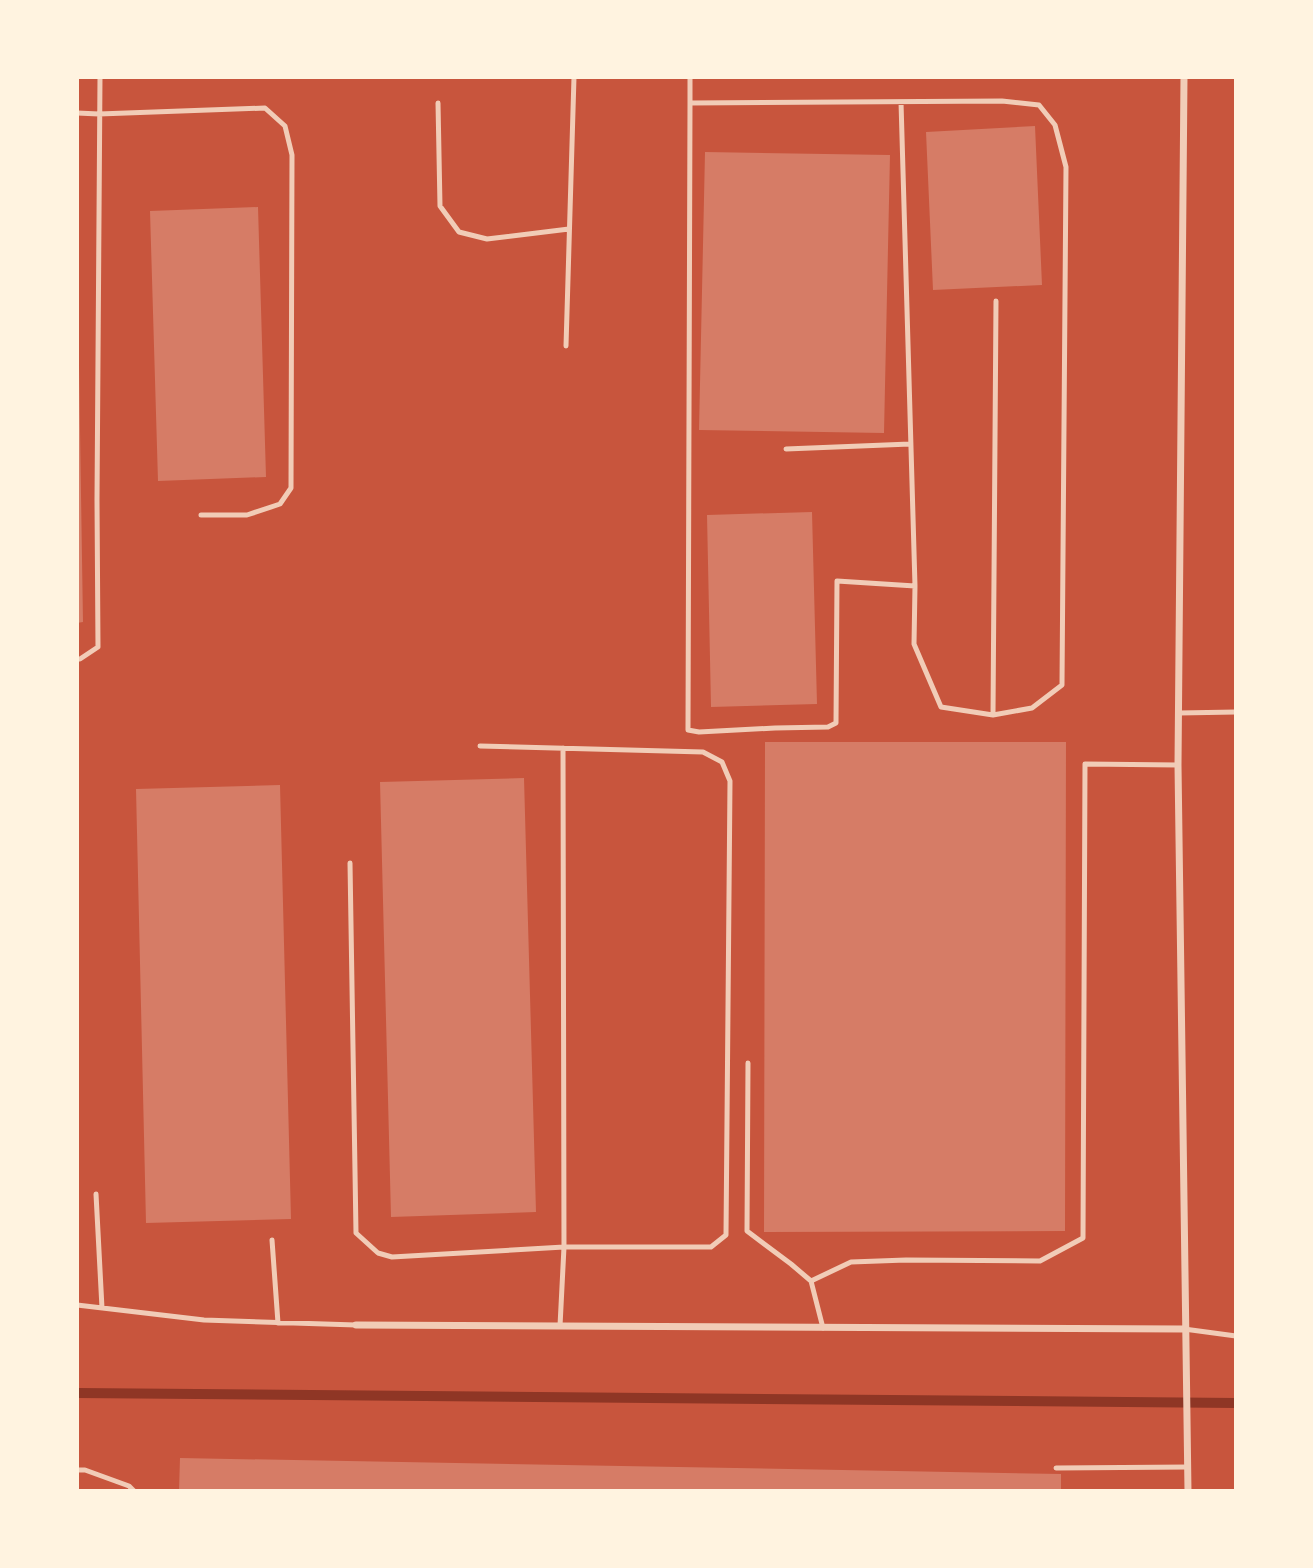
<svg xmlns="http://www.w3.org/2000/svg" width="1313" height="1568" font-family="'Titillium Web',sans-serif">
	<style>
		.lines { fill: none; stroke-linecap: round; stroke-linejoin: round }
		.stream { stroke: #8f3625; stroke-width: 10 }
		.building { fill: #d67c66 }
		.service { stroke: #f1ccb7; stroke-width: 5 }
		.minor { stroke: #f1ccb7; stroke-width: 7 }
	</style>
	<rect width="100%" height="100%" fill="#c8553d"/>
	<g class="lines">
		<path class="stream" d="M77,1393L1236,1403"/>
	</g>
	<path class="building" d="M1035,126L1042,285L933,290L926,132Z
		M705,152L890,155L884,433L699,430Z
		M258,207L266,477L158,481L150,211Z
		M77,365H79L83,622L77,623Z
		M812,512L817,704L711,707L707,515Z
		M765,742H1066L1065,1231L764,1232Z
		M524,778L536,1212L391,1217L380,782Z
		M280,785L291,1219L146,1223L136,789Z
		M180,1458L1061,1474V1491H179Z"/>
	<g class="lines">
		<path class="service" d="M901,102L915,586
			M438,103L440,206L459,232L487,239L569,229
			M690,103L1002,101L1039,105L1055,125L1066,167L1062,685L1032,708L993,715L941,707L914,644L915,586L837,581L836,723L828,727L775,728L699,732L688,730L690,103V77
			M77,113L99,114L265,108L285,126L292,155L291,488L280,504L247,515H201
			M566,346L574,77
			M786,449L910,444
			M77,659H80L98,647L97,500L100,77
			M1179,713L1236,712
			M993,715L996,301
			M480,746L703,752L722,762L730,781L726,1235L711,1247H564L560,1326
			M350,863L356,1233L378,1253L392,1257L564,1247L563,748
			M748,1063L747,1231L791,1264L811,1281L823,1328
			M96,1194L102,1308
			M272,1240L278,1323
			M811,1281L851,1262L906,1260L1040,1261L1083,1238L1085,764L1178,765
			M77,1305L204,1320L356,1325
			M1184,1329L1236,1336
			M1056,1468L1188,1467
			M77,1470H85L129,1486L134,1491"/>
		<path class="minor" d="M1184,77L1178,765L1188,1491
			M356,1325L1184,1329"/>
	</g>
	<rect width="1313" height="1568" fill="none" stroke="#fff3e0" stroke-width="158"/>
</svg>
